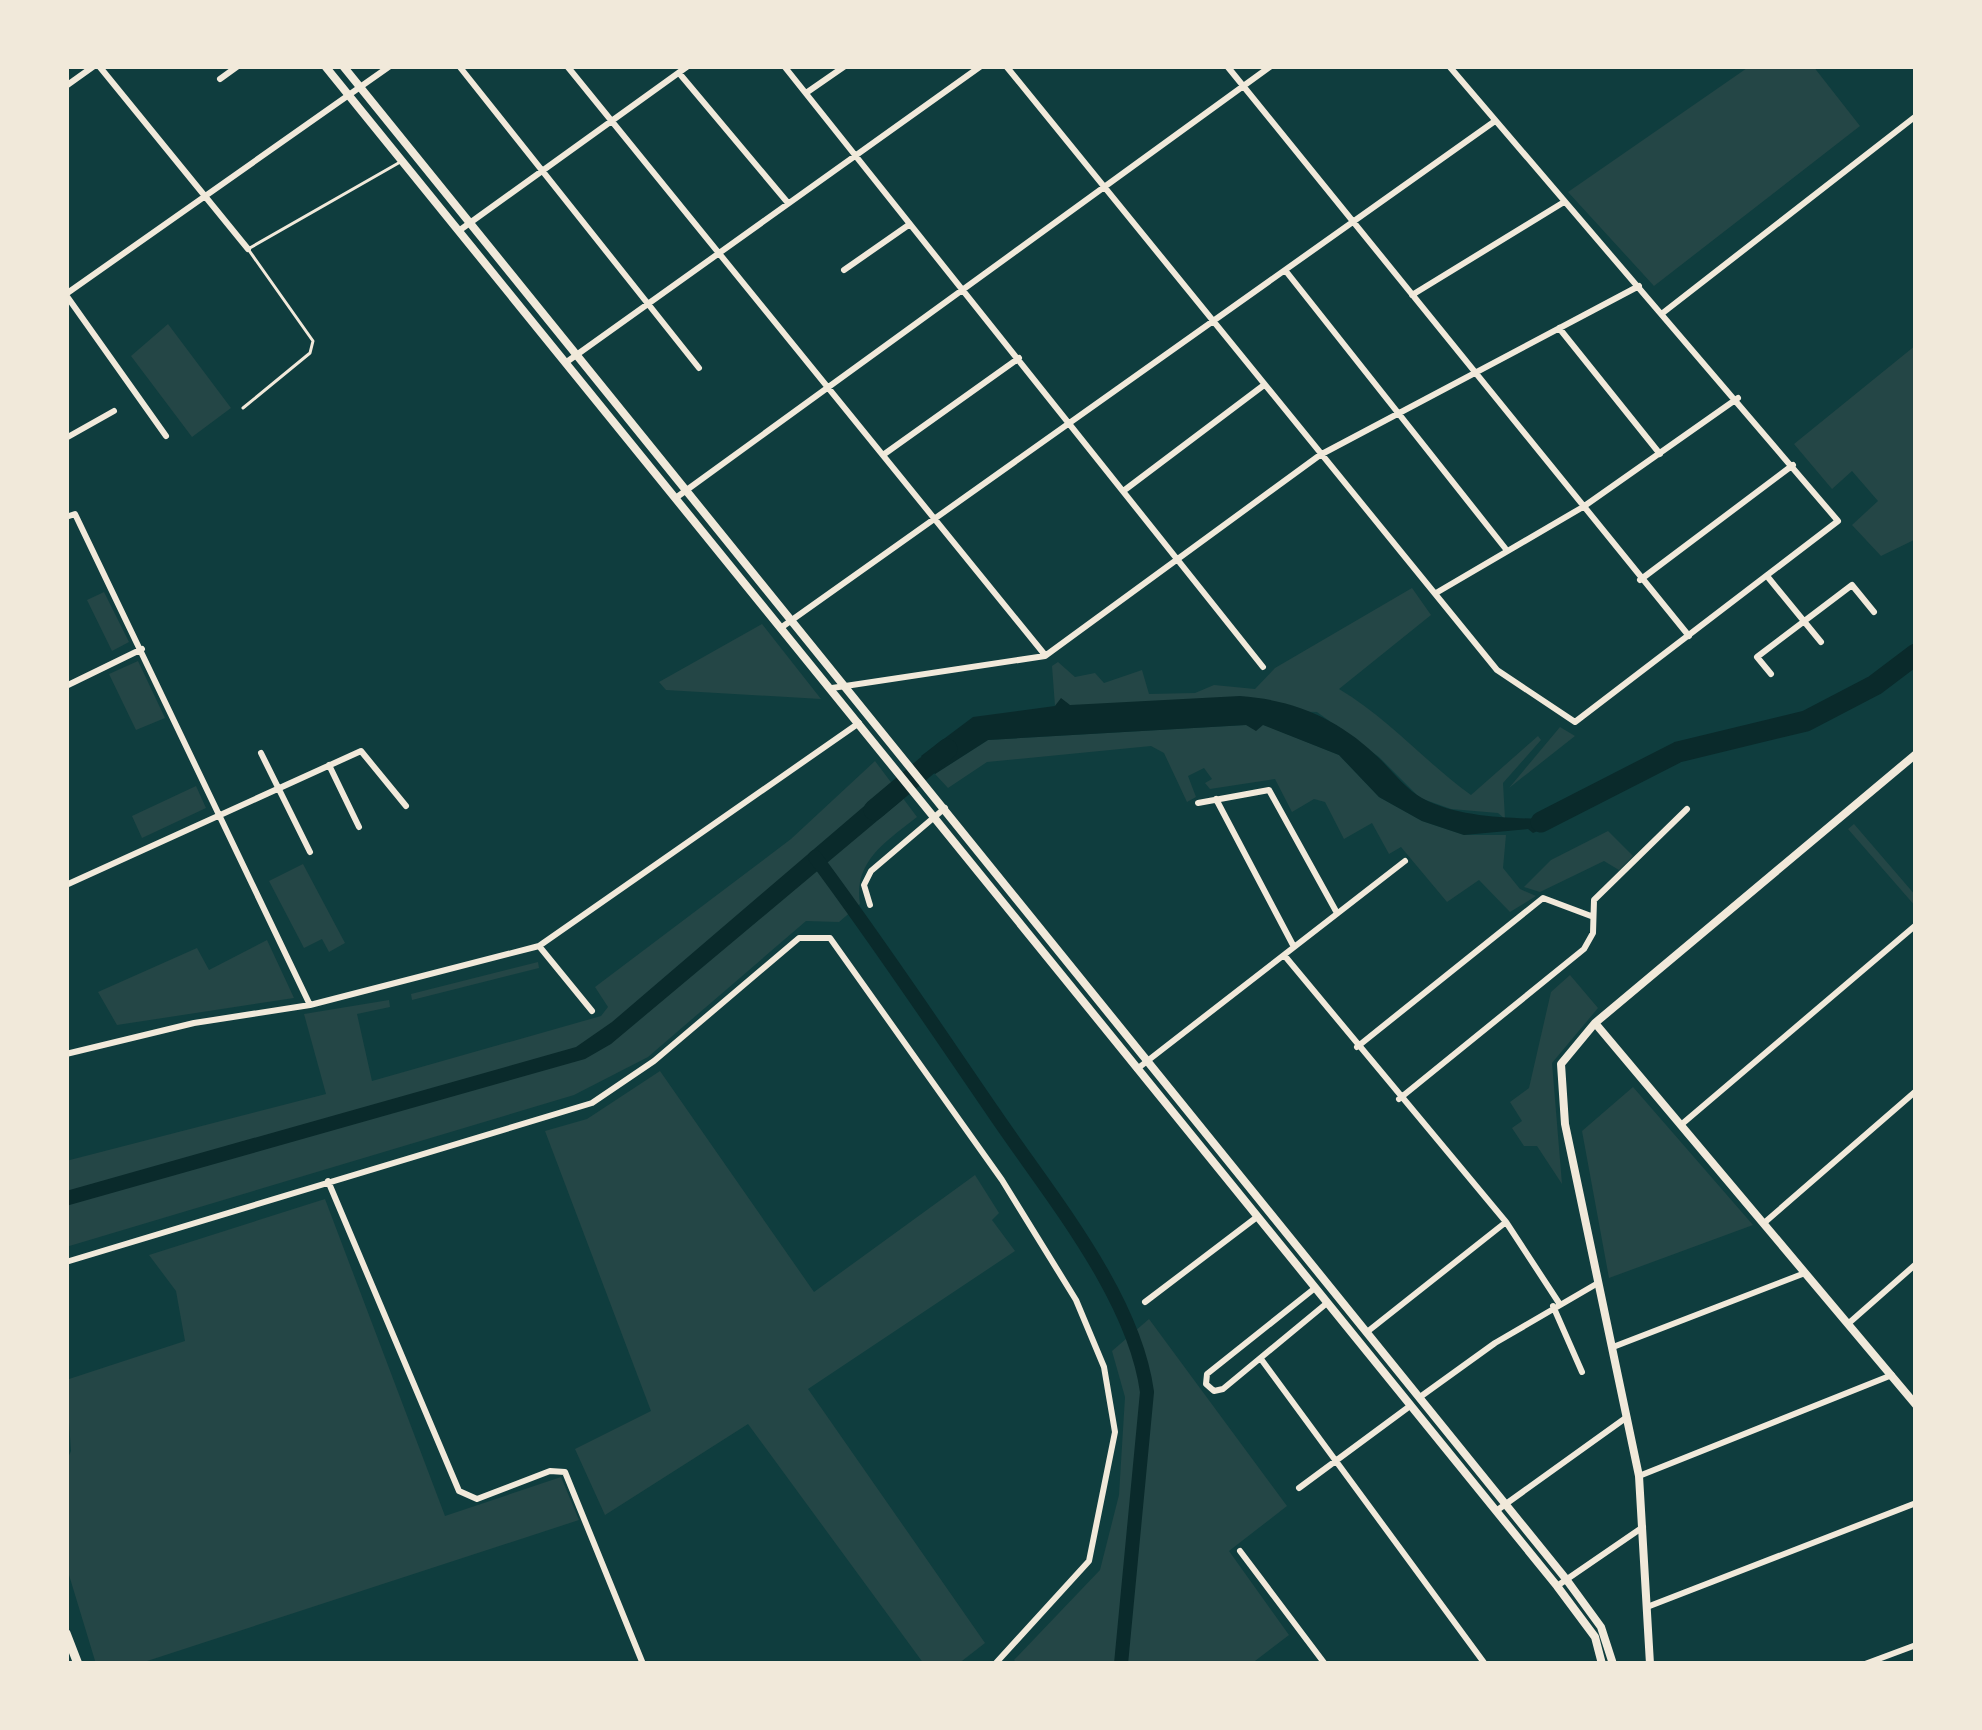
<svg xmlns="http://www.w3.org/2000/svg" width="1982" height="1730" font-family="'PT Sans Narrow',sans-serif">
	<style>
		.green { fill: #244646 }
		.water { fill: #0a2a2b }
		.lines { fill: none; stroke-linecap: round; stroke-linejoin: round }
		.canal { stroke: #0a2a2b; stroke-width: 14 }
		.river { stroke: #0a2a2b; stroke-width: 21 }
		.service { stroke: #f1e9da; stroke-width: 3 }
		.minor { stroke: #f1e9da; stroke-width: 6 }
		.tertiary { stroke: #f1e9da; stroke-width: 8 }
		.secondary { stroke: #f1e9da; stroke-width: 8 }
		.primary { stroke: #f1e9da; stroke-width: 9 }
	</style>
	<rect width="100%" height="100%" fill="#0f3d3e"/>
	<path class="green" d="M1750,66H1813L1860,126L1654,286L1568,192Z
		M168,324L231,408L192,437L131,356Z
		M1916,345V539L1881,556L1852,525L1878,501L1852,471L1832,489L1794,444Z
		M1412,588L1431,615L1339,689C1388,718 1425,762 1471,795L1538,736L1541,740L1503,783L1505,819L1498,813L1451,809L1420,798L1379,757L1317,712L1070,706L1061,699L1055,706L1052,666L1058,662L1075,677L1095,673L1104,683L1142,670L1149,694L1195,693L1214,685L1255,689L1275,668Z
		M104,592L129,642L112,651L87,600Z
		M762,624L821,699L666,690L659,682Z
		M138,661L165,718L136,730L109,674Z
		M1262,724L1339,755L1379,797L1422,821L1464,835H1506L1503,868L1520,889L1536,896L1510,912L1479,880L1447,902L1401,847L1389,854L1372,823L1344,839L1325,802L1314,799L1292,812L1275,779L1210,789L1205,783L1212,779L1204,768L1188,776L1196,797L1187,802L1164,753L1151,746L987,762L948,788L935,774L988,740Z
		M1560,727L1575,736L1509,788Z
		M875,761L917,817C887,841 853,861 860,904L839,922L806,921L648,1057L574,1095L66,1247V1161L326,1094L304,1014L389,1000L390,1007L357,1014L372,1081L601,1016L608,1007L595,987L791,839Z
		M196,786L206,808L142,838L132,816Z
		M1854,824L1916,896V907L1848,829Z
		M1608,831L1633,856L1619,870L1604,861L1540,892L1524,887L1551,860Z
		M303,864L345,943L329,952L322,939L304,948L269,881Z
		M267,940L294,998L117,1025L98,992L197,948L209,970Z
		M538,962L539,968L412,1000L411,994Z
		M1570,975L1598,1008L1552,1063L1562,1184L1537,1146H1524L1512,1128L1522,1121L1510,1102L1529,1088L1551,992Z
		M660,1071L814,1292L975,1175L999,1213L992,1220L1015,1251L808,1389L985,1643L958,1664H924L748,1424L605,1515L575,1449L651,1411L545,1131L587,1119Z
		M1633,1087L1753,1225L1609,1278L1582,1131Z
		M325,1199L445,1516L561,1477L579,1520L138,1664H96L66,1565V1462L71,1451L66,1380L185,1341L176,1291L149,1255Z
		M1149,1319L1287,1506L1229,1551L1289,1635L1251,1664H1018L1014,1660L1100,1570L1119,1495L1125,1397L1112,1351Z"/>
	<path class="water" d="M1240,696C1296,700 1341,720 1381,760C1394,773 1407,790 1422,798C1458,818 1512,818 1548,819L1553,811L1573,816L1533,833L1528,829L1464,835L1422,821L1379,797L1339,755L1263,725L1256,731L1246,725L988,740L935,774L921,756L973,717L1055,706L1061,698L1070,705Z
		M890,784L902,800L611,1044L585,1059L66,1206V1191L576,1047L612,1022Z"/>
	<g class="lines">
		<path class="canal" d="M815,857C877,940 935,1027 994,1113C1048,1193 1134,1295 1147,1392L1121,1664"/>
		<path class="river" d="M874,810L947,749
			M1541,822L1678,752L1806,721L1875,685L1916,654"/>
		<path class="service" d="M243,408L310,353L313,341L248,249L402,161"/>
		<path class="minor" d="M99,66L248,249
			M459,66L699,368
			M567,66L1045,655
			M784,66L1263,667
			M1006,66L1497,670L1575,722L1838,521L1449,66
			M1227,66L1689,636
			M679,73L788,203
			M220,79L238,66
			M66,86L94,66
			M806,93L845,66
			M460,230L688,66
			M844,270L910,224
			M1285,270L1505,548
			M66,294L390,66
			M66,295L166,436
			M1412,295L1564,202
			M1664,312L1916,116
			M1559,328L1660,454
			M568,361L981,66
			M66,438L114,411
			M883,455L1019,358
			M1126,489L1264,385
			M677,497L1271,66
			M66,517L75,514L310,1005
			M1767,576L1821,642
			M1640,580L1793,465
			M1436,593L1583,507L1738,398
			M782,627L1495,121
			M1771,674L1757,657L1852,585L1874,612
			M66,686L142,649
			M832,688L1045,656L1320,455L1639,286
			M261,753L310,852
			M329,765L359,827
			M1216,799L1294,947
			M1198,803L1269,790L1337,913
			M66,885L361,751L406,806
			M870,905L864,885L871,871L945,808
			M539,946L592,1011
			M1284,955L1506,1222L1559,1303
			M1357,1047L1543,898L1591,916
			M66,1054L194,1023L310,1005L539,946L859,723
			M1137,1069L1405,861
			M1399,1099L1584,949L1593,933L1594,900L1687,809
			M1682,1124L1916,925
			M328,1181L459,1491L477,1499L550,1471L565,1472L643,1664
			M1764,1223L1916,1091
			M66,1262L592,1103L654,1061L799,938H830L1002,1180L1076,1300L1104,1367L1115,1432L1089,1561L995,1664
			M1315,1288L1207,1374L1206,1384L1214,1391L1223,1389L1327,1303
			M1145,1302L1257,1217
			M1553,1306L1582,1372
			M1849,1323L1916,1264
			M1367,1332L1506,1222
			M1613,1347L1805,1273
			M1261,1359L1485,1664
			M1420,1397L1495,1343L1598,1283
			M1639,1476L1892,1375
			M1299,1488L1410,1406
			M1496,1511L1627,1417
			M1240,1551L1325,1664
			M1557,1586L1643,1527
			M1647,1607L1916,1503
			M1865,1664L1916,1645"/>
		<path class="tertiary" d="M1595,1023L1916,1405
			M1650,1664L1639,1476L1565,1124L1561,1064L1595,1023L1916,754"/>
		<path class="secondary" d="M325,66L1557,1586L1595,1637L1602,1664
			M343,66L1566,1579L1601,1627L1613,1664"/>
		<path class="primary" d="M66,1633L78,1664"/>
	</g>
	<rect width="1982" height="1730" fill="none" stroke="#f1e9da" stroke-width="138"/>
</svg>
